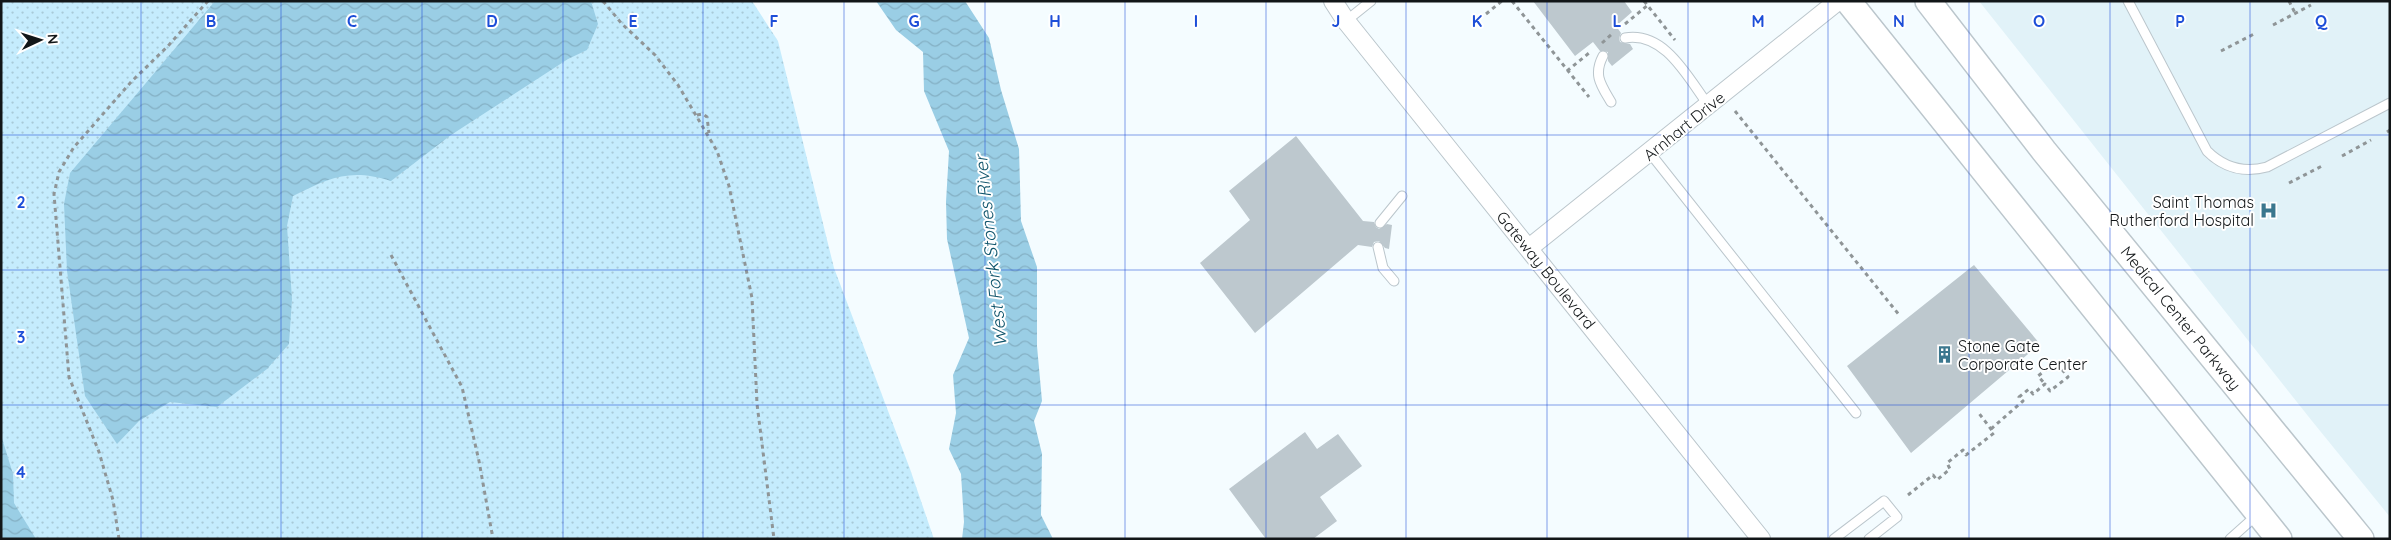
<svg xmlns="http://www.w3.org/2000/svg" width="2391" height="540" font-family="Quicksand,sans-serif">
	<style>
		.built { fill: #e1f2f8 }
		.grass { fill: url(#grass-dots) }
		.water { fill: url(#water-waves) }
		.building { fill: #bdc8ce }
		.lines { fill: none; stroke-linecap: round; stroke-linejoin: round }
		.service-casing { stroke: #bbc6cc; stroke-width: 11 }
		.minor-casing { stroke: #bbc6cc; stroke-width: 20 }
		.secondary-casing { stroke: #bbc6cc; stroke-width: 28 }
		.path { stroke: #8f9597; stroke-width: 3; stroke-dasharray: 4 4; stroke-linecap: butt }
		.service { stroke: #fff; stroke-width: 9 }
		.minor { stroke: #fff; stroke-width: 18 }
		.secondary { stroke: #fff; stroke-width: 25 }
		.grid { fill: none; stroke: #1d4ed8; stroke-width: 1; stroke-opacity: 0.55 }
		.labels { text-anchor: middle; stroke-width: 4; stroke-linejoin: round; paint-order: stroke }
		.street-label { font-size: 16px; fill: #121618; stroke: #fff }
		.poi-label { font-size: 16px; fill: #121618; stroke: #fff; text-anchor: end }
		.water-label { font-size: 18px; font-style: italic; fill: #10556c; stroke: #fff }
		.grid-label { font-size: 16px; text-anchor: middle; font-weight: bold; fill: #1d4ed8; stroke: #fff; stroke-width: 4; stroke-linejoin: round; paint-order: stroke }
	</style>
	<defs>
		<pattern id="grass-dots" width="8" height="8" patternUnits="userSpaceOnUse" patternTransform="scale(1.25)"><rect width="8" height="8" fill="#c5ecfd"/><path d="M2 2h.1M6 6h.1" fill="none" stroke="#a8cad8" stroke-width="1.8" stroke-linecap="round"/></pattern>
		<pattern id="water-waves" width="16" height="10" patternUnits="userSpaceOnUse" patternTransform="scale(1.25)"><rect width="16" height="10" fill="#9acee5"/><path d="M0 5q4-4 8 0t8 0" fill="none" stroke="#84b0c4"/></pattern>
	</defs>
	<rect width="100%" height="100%" fill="#f4fcff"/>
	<path class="built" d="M1979,1H2390V517L2312,421Z"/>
	<path class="grass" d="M1,1H752L778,41L834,268L910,469L934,539H1Z"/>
	<path class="water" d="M215,1H591L598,24L587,50L568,59L451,135L391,181C349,168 330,178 293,196L287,226L292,299L289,344L267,369L217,407L170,402L139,421L117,444L85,396L67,271L64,204L70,173Z
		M876,1H965L989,38L1001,90L1019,149L1021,221L1037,267V346L1042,401L1034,421L1042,454L1041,515L1053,539H962L964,522L961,474L949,449L956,413L953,375L969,338L947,239L946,202L949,151L924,91L923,52L896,30Z
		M1,435L13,474L14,503L36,539H1Z"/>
	<path class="building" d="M1533,1H1624L1632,12L1616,26L1621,33L1619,38L1620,42L1630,44L1633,49L1612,66L1608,61V52L1600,51L1593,42L1575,56Z
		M1296,136L1363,221L1374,222L1376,227L1379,229L1387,224L1392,225L1389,249L1385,248L1379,241L1374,242L1372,247L1358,245L1255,333L1200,263L1250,220L1229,191Z
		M1974,265L2040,344L1911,453L1847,366Z
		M1305,432L1317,449L1338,434L1362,466L1320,497L1337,521L1313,539H1266L1229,489Z"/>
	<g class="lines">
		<defs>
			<path id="service" d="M2128,1L2207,151C2224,168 2245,173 2267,167L2390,103
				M1346,21L1371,1
				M1625,38C1665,31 1688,78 1709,106
				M1603,56C1593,75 1601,85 1611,102
				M1650,153L1856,413
				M1380,223L1402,196
				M1378,247L1383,268L1394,281
				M1834,539L1884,501L1897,517L1869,539
				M2230,539L2258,514"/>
			<path id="minor" d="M1333,1L1346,21L1761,539
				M1529,248L1838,1"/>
			<path id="secondary" d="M1848,1L2279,539
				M1928,1L2044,151L2361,539"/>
		</defs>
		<use href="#service" class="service-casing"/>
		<use href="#minor" class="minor-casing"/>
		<use href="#secondary" class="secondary-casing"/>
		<path class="path" d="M603,1L622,24L655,55L678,85L717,151L729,186L752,298L757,404L774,539
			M1512,1L1589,97
			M1644,1L1675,40
			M2289,1L2295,13
			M1486,14L1502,1
			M1625,24L1648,5
			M2273,25L2311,5
			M1602,43L1612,34
			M2221,51L2256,33
			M1567,71L1589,53
			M1735,111L1900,316
			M697,115L703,114L707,117L709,133
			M2387,132L2390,130
			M2342,156L2371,140
			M2289,183L2324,165
			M391,255L462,387L479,461L493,539
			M1991,429L2023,401L2019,397L2029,389L2033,394L2045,384L2050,391L2068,377L2056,362L2038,376L2045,384
			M1908,495L1933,475L1937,480L1950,469L1947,463L1963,450L1966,455L1994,433L1978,412
			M119,539L113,500L99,452L69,377L54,194L59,172L74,147L132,81L168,46L208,1"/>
		<use href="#service" class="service"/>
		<use href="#minor" class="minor"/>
		<use href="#secondary" class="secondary"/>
	</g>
	<path class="grid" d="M141,1V539M281,1V539M422,1V539M563,1V539M703,1V539M844,1V539M985,1V539M1125,1V539M1266,1V539M1406,1V539M1547,1V539M1688,1V539M1828,1V539M1969,1V539M2110,1V539M2250,1V539M1,135H2390M1,270H2390M1,405H2390"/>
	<defs>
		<symbol id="hospital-bare" viewBox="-9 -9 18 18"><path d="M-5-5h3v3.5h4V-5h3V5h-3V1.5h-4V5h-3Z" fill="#3b778e" stroke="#fff" stroke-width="2.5" paint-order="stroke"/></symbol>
		<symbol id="building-bare" viewBox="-9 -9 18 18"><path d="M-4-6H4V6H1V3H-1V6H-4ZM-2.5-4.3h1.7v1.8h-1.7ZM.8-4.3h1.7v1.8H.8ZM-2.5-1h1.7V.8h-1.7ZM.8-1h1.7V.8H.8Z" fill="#3b778e" stroke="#fff" stroke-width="2.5" paint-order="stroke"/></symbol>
	</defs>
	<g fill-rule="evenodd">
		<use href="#hospital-bare" x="2256" y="198" width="25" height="25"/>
		<use href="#building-bare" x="1932" y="342" width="25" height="25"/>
	</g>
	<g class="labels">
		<g class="street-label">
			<text transform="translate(1684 126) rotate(-39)" y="6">Arnhart Drive</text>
			<text transform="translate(1546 270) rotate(51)" y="6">Gateway Boulevard</text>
			<text transform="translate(2181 318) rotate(51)" y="6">Medical Center Parkway</text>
		</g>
		<g class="poi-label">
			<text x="2254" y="208">Saint Thomas<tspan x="2254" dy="18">Rutherford Hospital</tspan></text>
			<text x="1958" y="352" text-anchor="start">Stone Gate<tspan x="1958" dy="18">Corporate Center</tspan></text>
		</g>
		<g class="water-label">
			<text transform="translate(991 251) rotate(-96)" y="6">West Fork Stones River</text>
		</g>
	</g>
	<g class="grid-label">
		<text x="211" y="27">B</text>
		<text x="352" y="27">C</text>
		<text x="492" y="27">D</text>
		<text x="633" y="27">E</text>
		<text x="774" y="27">F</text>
		<text x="914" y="27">G</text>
		<text x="1055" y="27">H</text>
		<text x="1196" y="27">I</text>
		<text x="1336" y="27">J</text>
		<text x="1477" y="27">K</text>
		<text x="1617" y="27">L</text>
		<text x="1758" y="27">M</text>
		<text x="1899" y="27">N</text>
		<text x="2039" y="27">O</text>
		<text x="2180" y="27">P</text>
		<text x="2321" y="27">Q</text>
		<text x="21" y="208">2</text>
		<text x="21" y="343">3</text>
		<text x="21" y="478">4</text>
	</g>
	<rect width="2391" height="540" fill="none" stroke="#121618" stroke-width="5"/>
	<g transform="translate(40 40) rotate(86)" stroke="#ffffff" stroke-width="4" paint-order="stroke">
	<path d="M0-4L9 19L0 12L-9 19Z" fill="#121618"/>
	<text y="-8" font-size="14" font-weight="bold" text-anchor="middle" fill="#121618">N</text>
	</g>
</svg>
